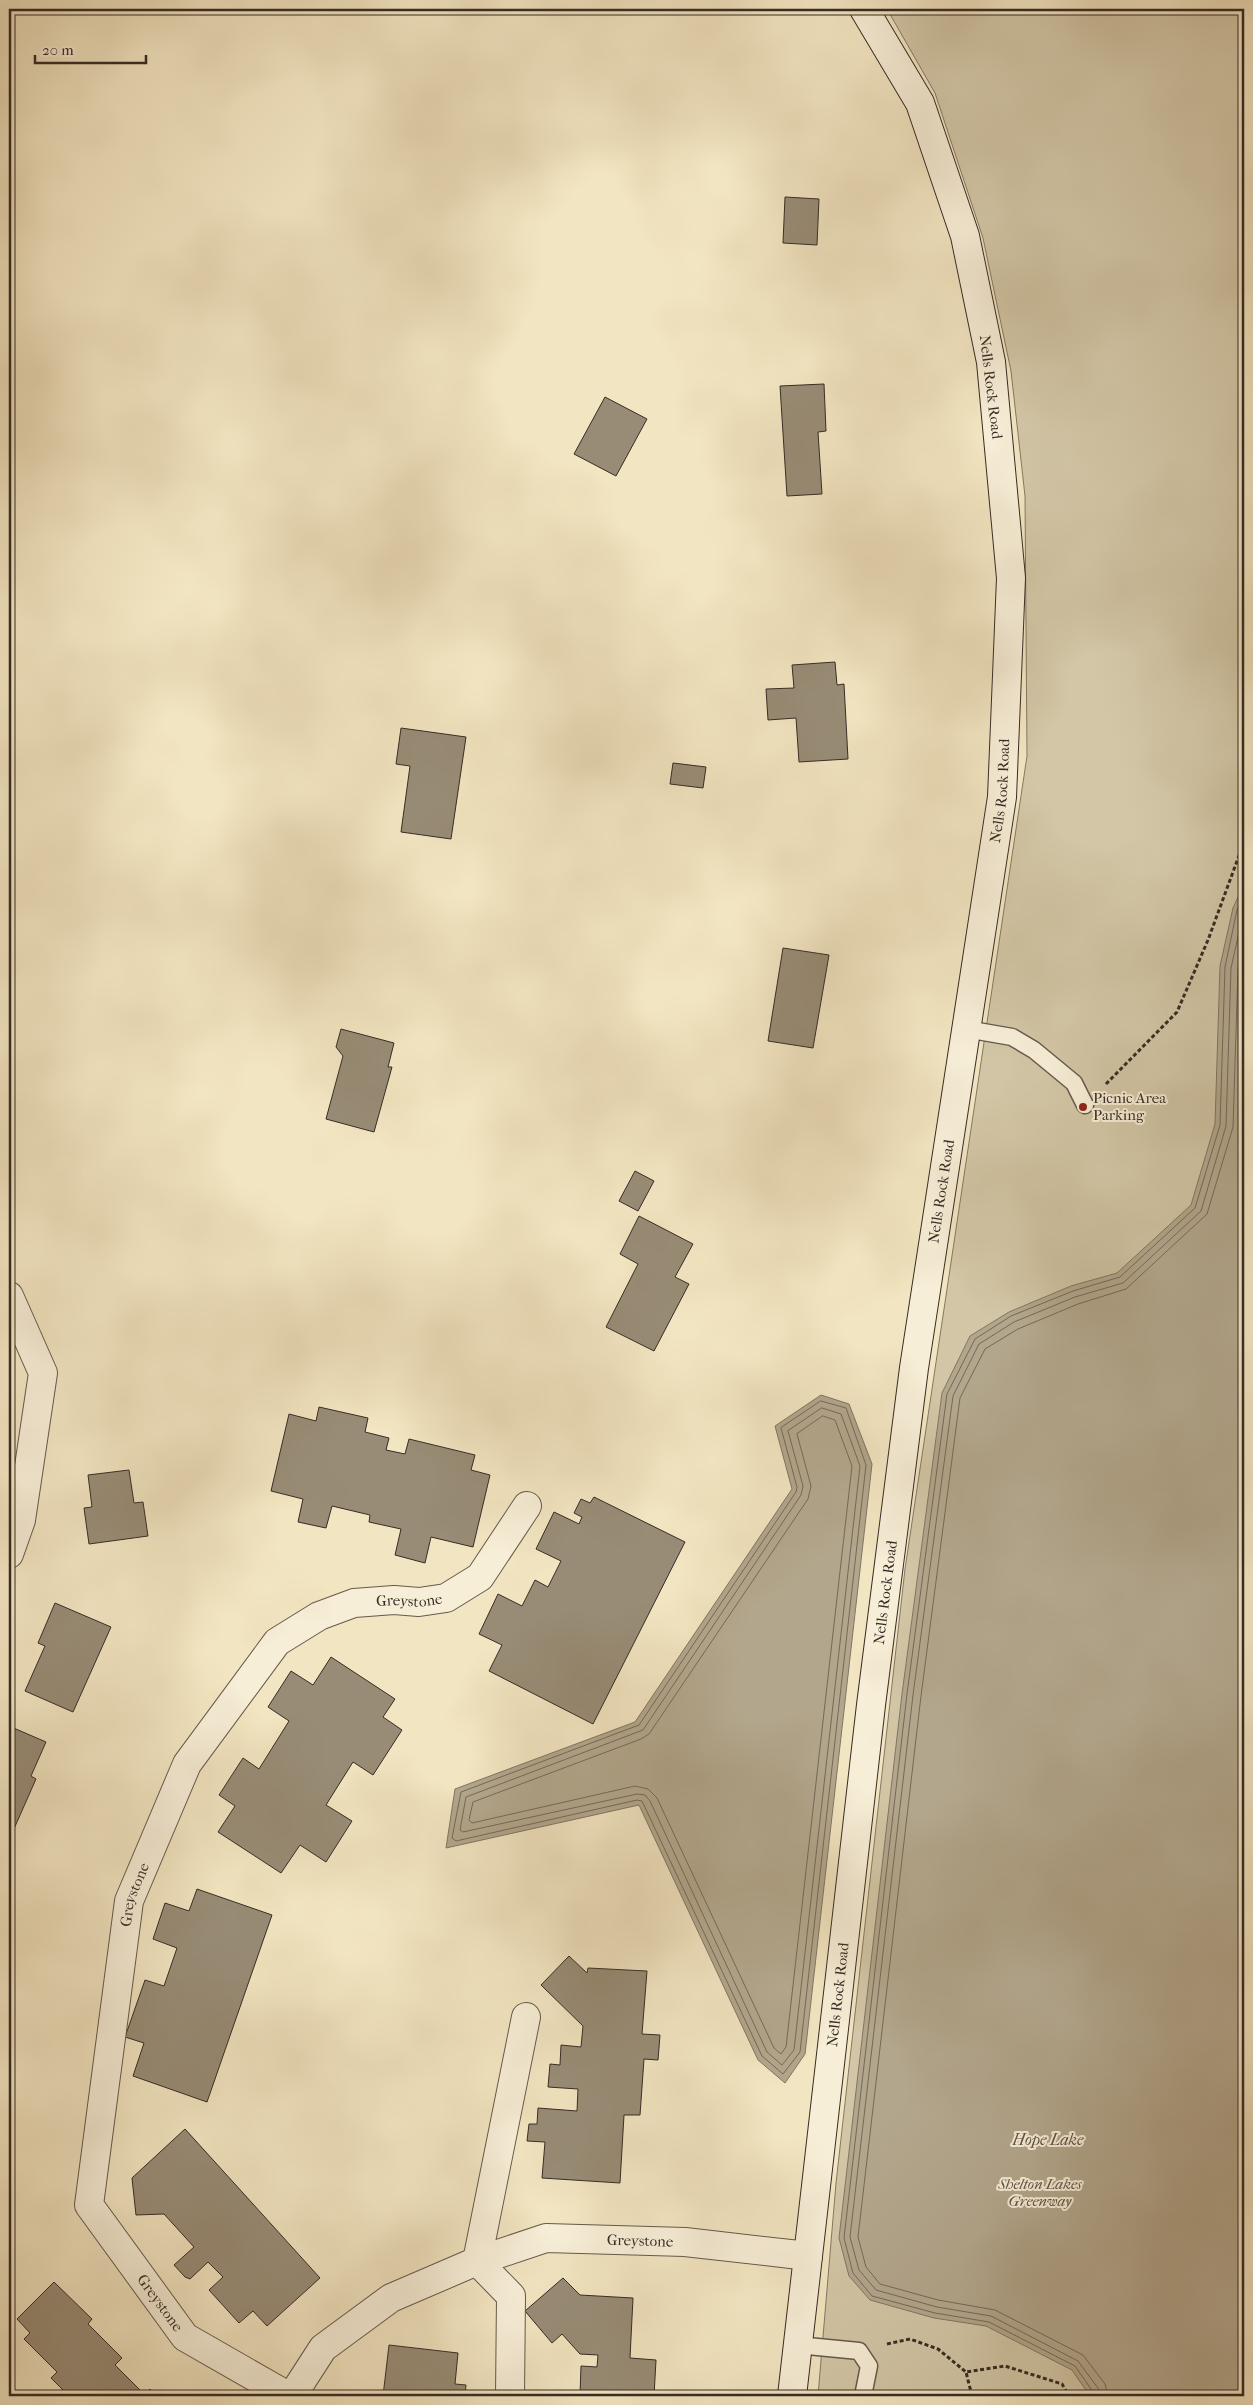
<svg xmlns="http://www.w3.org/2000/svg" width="1253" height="2405" font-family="'IM FELL French Canon',serif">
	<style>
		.green { fill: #d2c6a6; stroke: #847966 }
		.water { fill: #b2a68c; stroke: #807563 }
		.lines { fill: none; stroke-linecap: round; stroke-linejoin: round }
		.shore { stroke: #746958; stroke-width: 1 }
		.building { fill: #988c76; stroke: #362c25 }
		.service-casing { stroke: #655a4c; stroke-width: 19 }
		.minor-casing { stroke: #655a4c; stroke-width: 30 }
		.secondary-casing { stroke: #362c25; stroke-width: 30 }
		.path { stroke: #362c25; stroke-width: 3; stroke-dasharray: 4 2.5; stroke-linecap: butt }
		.service { stroke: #f7eed7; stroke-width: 16 }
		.minor { stroke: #f7eed7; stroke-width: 28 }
		.secondary { stroke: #f7eed7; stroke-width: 28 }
		.poi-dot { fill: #8f2418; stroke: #f7eed7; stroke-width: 2 }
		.labels { text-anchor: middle; stroke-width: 4; stroke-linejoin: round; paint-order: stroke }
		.street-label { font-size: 15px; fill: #362c25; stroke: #f7eed7 }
		.poi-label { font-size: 15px; fill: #362c25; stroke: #f7eed7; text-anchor: start }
		.park-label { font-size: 15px; font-style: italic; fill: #5d5245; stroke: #f7eed7 }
		.water-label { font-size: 16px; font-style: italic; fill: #5b5144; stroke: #f7eed7 }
	</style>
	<rect width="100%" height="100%" fill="#f2e5c1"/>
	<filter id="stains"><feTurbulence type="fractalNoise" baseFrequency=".004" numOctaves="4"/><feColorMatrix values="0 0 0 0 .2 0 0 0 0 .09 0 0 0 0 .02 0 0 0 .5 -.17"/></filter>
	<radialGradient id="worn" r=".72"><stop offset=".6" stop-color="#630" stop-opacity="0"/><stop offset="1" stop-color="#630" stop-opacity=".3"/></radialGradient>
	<path class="green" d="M887,9H1244V2396H818L836,2183L905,1569L1027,756L1025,496L1011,371L983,238L935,93Z"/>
	<path class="water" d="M1244,884V2396H1090L1072,2370L986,2326L934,2318L870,2300L849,2276L839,2238L902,1694L942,1393L970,1336L1009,1312L1071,1286L1117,1273L1191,1205L1215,1124L1220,966L1233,908Z
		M821,1395L849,1404L872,1464L805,2054L785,2083L758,2060L639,1805L446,1848L455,1789L635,1722L792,1489L775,1426Z"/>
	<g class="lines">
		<path class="shore" d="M821,1401L846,1408L866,1465L800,2052L783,2074L762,2056L642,1801L637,1800L456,1841L452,1838L461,1792L639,1725L796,1492L797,1487L781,1428Z
			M822,1408L841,1414L860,1466L794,2050L782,2065L767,2052L650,1801L645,1795L637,1794L463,1832L460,1830L466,1797L643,1730L801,1495L803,1486L788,1431Z
			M823,1416L835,1420L852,1466L786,2047L781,2054L774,2048L657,1798L648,1789L635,1786L472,1823L469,1820L473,1802L641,1739L649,1734L808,1499L811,1486L797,1434Z
			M1094,2396L1093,2392L1075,2366L989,2322L935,2313L872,2296L853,2273L844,2238L907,1694L947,1394L975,1339L1011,1316L1073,1291L1120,1277L1195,1208L1220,1125L1225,967L1237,910L1244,896
			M1100,2396L1098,2388L1078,2361L991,2316L937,2307L876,2290L859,2270L850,2237L913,1695L953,1396L979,1344L1014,1322L1075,1297L1123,1283L1201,1211L1226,1126L1231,968L1244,910
			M1108,2396L1105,2384L1083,2355L995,2310L938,2300L880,2284L866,2267L858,2237L921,1696L960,1398L985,1349L1018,1329L1078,1304L1126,1289L1207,1214L1233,1127L1238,969L1244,942"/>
	</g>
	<path class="building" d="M785,197L819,199L817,245L783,243Z
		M824,384L826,431L818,432L822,494L787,496L780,386Z
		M605,397L647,419L616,476L574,454Z
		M835,662L837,685L844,684L848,759L799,762L796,718L768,720L766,689L794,688L792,665Z
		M401,728L466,737L451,839L401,832L410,766L396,764Z
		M673,763L706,767L703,788L670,784Z
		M783,948L829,955L813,1048L768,1041Z
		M341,1029L394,1043L388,1067H392L374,1132L326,1119L343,1056L336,1047Z
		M635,1171L654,1181L638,1211L619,1201Z
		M639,1216L693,1244L675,1277L689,1284L654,1351L606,1327L638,1264L620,1254Z
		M319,1407L368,1418L365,1432L389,1438L386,1450L405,1454L409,1439L475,1455L471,1470L490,1475L473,1547L431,1537L425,1563L395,1555L401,1529L369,1522L370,1515L332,1506L326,1528L298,1522L303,1499L271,1491L289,1414L316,1421Z
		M129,1470L134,1503L143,1502L148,1536L89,1544L84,1508L92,1507L88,1475Z
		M594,1497L685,1542L593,1724L489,1671L502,1645L479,1634L498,1594L522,1606L535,1580L548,1587L561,1561L536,1549L554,1512L579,1524L582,1517L574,1513L581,1499L590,1503Z
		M55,1603L111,1627L73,1712L25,1691L45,1646L38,1643Z
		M331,1657L395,1699L383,1717L402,1730L373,1775L353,1762L326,1805L352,1821L326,1862L300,1845L281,1873L218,1832L235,1806L219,1795L243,1758L259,1769L289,1721L268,1707L291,1671L313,1685Z
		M9,1726L46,1742L31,1776L36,1779L13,1831L9,1829Z
		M197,1889L272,1915L207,2102L133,2076L144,2043L125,2037L145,1980L164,1986L177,1948L153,1939L165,1903L189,1911Z
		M569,1956L587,1973L588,1968L647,1971L642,2034L660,2035L658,2060L644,2059L640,2115H624L620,2183L542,2178L545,2142L527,2141L529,2124H537L538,2108L577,2111L578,2089L548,2087L550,2064L560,2065L561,2045L581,2047L583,2026L541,1985Z
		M185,2129L320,2278L267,2326L253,2311L239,2323L209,2290L223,2277L208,2262L190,2279L185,2277L174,2265L194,2247L164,2214L136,2215L132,2178Z
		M563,2278L580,2295L633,2298L630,2358L656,2360L654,2396L580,2395L581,2366L597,2367L598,2355L580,2354L562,2334L552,2343L525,2311Z
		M54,2282L92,2319L88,2324L122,2358L115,2365L145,2395L150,2389L157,2396H69L51,2378L57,2372L24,2339L30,2333L17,2319Z
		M389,2345L458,2353L455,2384L466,2385L465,2396H383Z"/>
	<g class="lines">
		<defs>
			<path id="service" d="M966,1029L1012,1037L1034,1050L1074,1083L1085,1105
				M797,2345L859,2351L869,2366L863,2396"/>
			<g id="minor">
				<path d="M9,1296L43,1373L21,1520L9,1554"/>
				<path id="s1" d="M288,2396L185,2337L89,2205L129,1901L187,1764L277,1642L319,1616L354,1603L394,1600L419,1602L446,1598L480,1577L527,1506"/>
				<path id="s2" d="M292,2396L323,2348L391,2298L477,2261L546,2238L685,2242L808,2256"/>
				<path d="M510,2396L511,2296L477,2261L526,2017"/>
			</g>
			<g id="secondary">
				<path id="s3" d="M792,2396L871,1705L914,1368L1002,797L1011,578L991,362L965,236L920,103L864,9"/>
			</g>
		</defs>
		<use href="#service" class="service-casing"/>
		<use href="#minor" class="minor-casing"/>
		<use href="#secondary" class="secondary-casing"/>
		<path class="path" d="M1106,1084L1177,1012L1208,940L1244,842
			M887,2344L910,2339L938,2349L966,2372
			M972,2396L966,2372L1005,2366L1062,2384L1069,2396"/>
		<use href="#service" class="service"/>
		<use href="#minor" class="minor"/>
		<use href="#secondary" class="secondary"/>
	</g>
	<circle class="poi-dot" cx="1083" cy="1107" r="5"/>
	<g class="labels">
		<g class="street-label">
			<text transform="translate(991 387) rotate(83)" y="5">Nells Rock Road</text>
			<text dy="5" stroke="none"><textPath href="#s3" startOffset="1619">Nells Rock Road</textPath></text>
			<text dy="5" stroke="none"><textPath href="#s3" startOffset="1214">Nells Rock Road</textPath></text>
			<text dy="5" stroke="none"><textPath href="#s3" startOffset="809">Nells Rock Road</textPath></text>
			<text dy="5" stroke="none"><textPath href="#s1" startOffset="1031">Greystone</textPath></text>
			<text dy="5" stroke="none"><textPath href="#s1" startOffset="596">Greystone</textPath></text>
			<text dy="5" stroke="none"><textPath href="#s3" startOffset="404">Nells Rock Road</textPath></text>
			<text dy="5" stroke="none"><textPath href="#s2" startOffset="402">Greystone</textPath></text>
			<text transform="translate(160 2303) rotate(54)" y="5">Greystone</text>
		</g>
		<g class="poi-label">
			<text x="1093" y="1103">Picnic Area<tspan x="1093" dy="17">Parking</tspan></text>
		</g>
		<g class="park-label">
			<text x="1040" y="2189">Shelton Lakes<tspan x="1040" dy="17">Greenway</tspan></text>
		</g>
		<g class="water-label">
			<text x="1048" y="2145">Hope Lake</text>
		</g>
	</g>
	<rect width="1253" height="2405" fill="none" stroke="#f2e5c1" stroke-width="30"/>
	<rect x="10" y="10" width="1233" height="2385" fill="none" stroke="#362c25" stroke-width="2.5"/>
	<rect x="15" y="15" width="1223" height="2375" fill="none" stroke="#362c25"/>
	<path d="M35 55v8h111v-8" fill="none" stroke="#362c25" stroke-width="2.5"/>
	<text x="42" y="55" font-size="15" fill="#362c25" stroke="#f7eed7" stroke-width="4" paint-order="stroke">20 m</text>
	<rect width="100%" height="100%" filter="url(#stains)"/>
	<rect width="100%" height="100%" fill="url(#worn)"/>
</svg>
